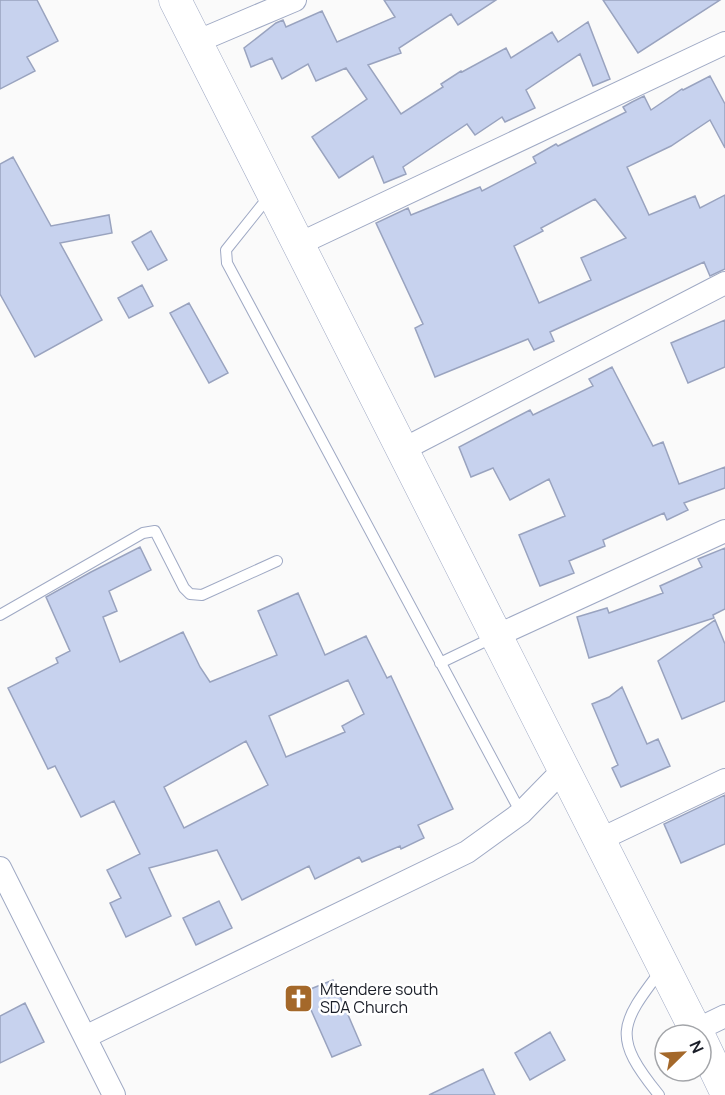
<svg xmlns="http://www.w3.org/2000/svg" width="725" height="1095" font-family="Manrope,sans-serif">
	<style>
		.building { fill: #c7d2ee; stroke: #99a3bf; stroke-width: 1.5; fill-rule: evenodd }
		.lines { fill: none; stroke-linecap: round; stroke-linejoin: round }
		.lane-casing { stroke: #9fa9c4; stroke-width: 12 }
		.street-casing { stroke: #9fa9c4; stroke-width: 24 }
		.secondary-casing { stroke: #9fa9c4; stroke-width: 33 }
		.lane { stroke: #fff; stroke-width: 10 }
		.street { stroke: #fff; stroke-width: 22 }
		.secondary { stroke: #fff; stroke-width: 32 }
		.labels { text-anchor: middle; stroke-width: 5; stroke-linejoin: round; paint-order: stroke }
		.poi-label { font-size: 16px; fill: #1a1e28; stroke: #fff; text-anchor: start }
	</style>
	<rect width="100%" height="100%" fill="#fafafa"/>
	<path class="building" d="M0,0H37L58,41L27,57L35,71L0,89Z
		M384,0H496L458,25L451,14L399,48L401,53L368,65L401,114L443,87L441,84L461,71L462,72L506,48L511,58L552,32L558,42L588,22L610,79L593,86L580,54L526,90L535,108L505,122L502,117L475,135L467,124L403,167L406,174L384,183L373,156L339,178L312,137L367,99L346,68L316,81L308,64L282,79L272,58L251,67L244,48L276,23L283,20L286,27L322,11L337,42L395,17Z
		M603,0H720L638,53Z
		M710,76L725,104V148L710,120L671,146L627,167L649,215L695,196L700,208L725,195V269L710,276L704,262L550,332L554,341L534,350L528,339L435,377L415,328L423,324L376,223L408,208L411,215L480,187L482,191L536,163L533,157L556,144L558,146L626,112L623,107L632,102L644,96L651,110L682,89L683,90ZM595,199L626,238L581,258L591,280L539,303L514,246L543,231L541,228Z
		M13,157L51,226L109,215L112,233L60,243L102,320L35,357L0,294V164Z
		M151,231L167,260L148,270L132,242Z
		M142,285L153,306L129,318L118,298Z
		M189,303L228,373L209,383L170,313Z
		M725,320V367L688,383L671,343Z
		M612,367L653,446L663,442L679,484L725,467V488L684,503L688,510L667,520L664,513L603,540L605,546L569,561L574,573L540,586L519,535L565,516L549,479L510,500L493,468L471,477L459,447L530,410L533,415L593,386L589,379Z
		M140,547L151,570L109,591L117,611L103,617L120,662L183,632L200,667L210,682L277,655L258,611L298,593L325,655L366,636L387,678L391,676L453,809L418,825L424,838L401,849L400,846L362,862L359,857L315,879L309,866L242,900L217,850L149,868L171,916L126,937L110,903L121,898L107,870L140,854L114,801L81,817L55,766L48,769L8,688L58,663L56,658L70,651L46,597L91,572ZM348,680L364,714L342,726L345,732L286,757L269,716ZM246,741L268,785L184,828L164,787Z
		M725,548V609L713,615L714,618L589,658L577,617L607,608L609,613L663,593L660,586L702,567L698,559Z
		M715,620L725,644V701L682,719L658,661Z
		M622,687L647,744L658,739L670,766L621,787L612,768L618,765L592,704L609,697Z
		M725,795V844L681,863L664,824Z
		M219,901L232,928L196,945L183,918Z
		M333,980L361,1045L332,1057L303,992Z
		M25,1003L44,1042L0,1063V1016Z
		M550,1032L565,1060L530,1080L515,1053Z
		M483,1069L495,1095H429Z"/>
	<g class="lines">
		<defs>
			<path id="lane" d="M270,195L226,250L227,263L521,813
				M0,615L143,533L155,531L184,588L190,594L202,595L277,561
				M440,663L494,637
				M659,1095C612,1037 619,1025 662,969"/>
			<path id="street" d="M196,42L295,0
				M299,244L725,43
				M402,450L725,283
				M496,636L725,531
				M599,840L725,780
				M0,868L114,1095
				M696,1030L725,1016
				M85,1037L467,852L521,813L564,769"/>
			<path id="secondary" d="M175,0L698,1035
				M701,1040L725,1090"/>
		</defs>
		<use href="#lane" class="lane-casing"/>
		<use href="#street" class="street-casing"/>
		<use href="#secondary" class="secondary-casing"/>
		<use href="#lane" class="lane"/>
		<use href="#street" class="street"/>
		<use href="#secondary" class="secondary"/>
	</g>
	<defs>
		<symbol id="church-square" viewBox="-11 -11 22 22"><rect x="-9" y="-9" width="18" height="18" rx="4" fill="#a4682a" stroke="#fff"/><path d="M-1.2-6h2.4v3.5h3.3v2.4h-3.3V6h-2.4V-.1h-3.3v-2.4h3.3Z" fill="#fff"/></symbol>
	</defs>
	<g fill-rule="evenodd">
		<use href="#church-square" x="282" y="982" width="33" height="33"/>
	</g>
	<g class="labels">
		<g class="poi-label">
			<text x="320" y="995">Mtendere south<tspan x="320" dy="18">SDA Church</tspan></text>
		</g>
	</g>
	<g transform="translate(683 1053) rotate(66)"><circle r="28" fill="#ffffff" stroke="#a3a5a9" stroke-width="1.5"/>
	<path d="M0-4.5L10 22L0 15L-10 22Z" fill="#a4682a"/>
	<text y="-9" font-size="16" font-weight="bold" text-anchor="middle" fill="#1a1e28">N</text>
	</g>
</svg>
